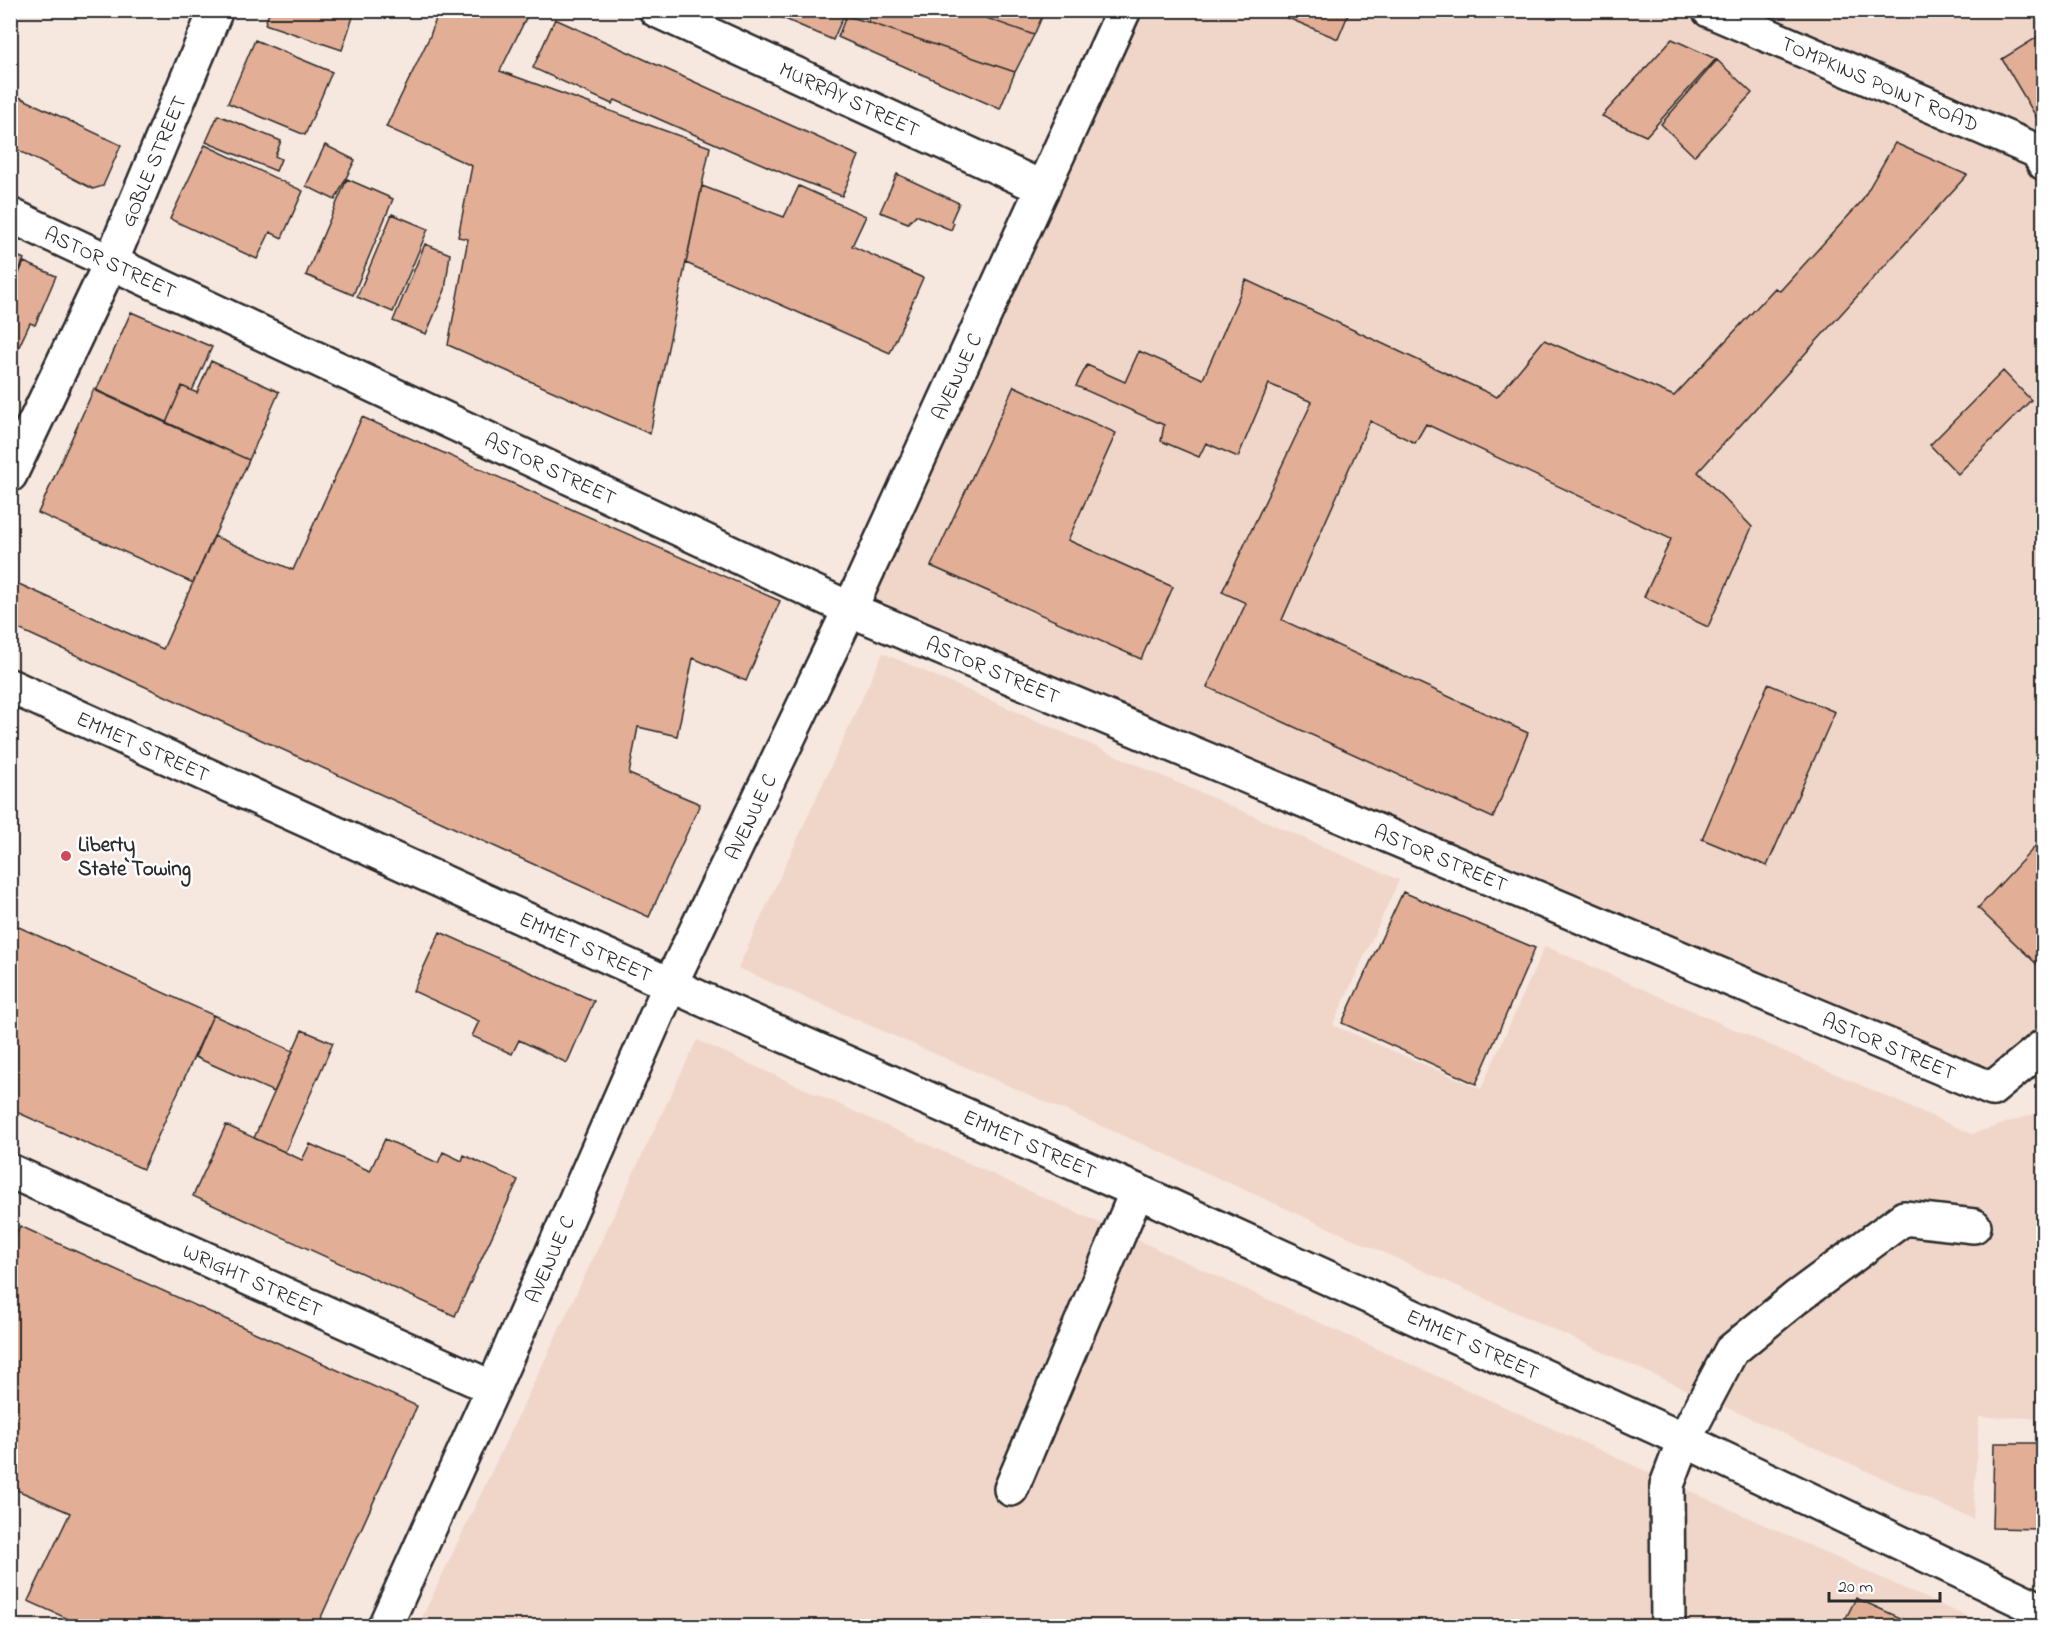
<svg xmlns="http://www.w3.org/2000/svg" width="2054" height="1637" font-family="'Indie Flower',sans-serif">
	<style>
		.built { fill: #f0d6c9 }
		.building { fill: #e2ae95; stroke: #2b2b2b; stroke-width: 1.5 }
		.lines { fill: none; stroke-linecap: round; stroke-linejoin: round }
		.minor-casing { stroke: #2b2b2b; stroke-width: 38 }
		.minor { stroke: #fff; stroke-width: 33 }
		.poi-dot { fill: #d1495b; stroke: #fff; stroke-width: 2 }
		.labels { text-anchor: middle; stroke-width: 5; stroke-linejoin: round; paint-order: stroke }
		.street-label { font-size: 21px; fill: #2b2b2b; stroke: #fff }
		.poi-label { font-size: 21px; font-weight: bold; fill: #2b2b2b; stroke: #fff; text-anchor: start }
	</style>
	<rect width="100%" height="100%" fill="#f6e7df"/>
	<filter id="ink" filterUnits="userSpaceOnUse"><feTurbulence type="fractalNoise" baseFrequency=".0167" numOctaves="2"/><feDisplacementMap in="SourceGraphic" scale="12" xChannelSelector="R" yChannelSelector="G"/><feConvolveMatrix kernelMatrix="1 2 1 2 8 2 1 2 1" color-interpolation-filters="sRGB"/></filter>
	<g filter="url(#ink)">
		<path class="built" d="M1124,11H2043V1043L1988,1099L850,609Z
			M883,653L1399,880L1333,1025L1481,1089L1545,946L1972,1134L2043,1111V1418L1979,1417L1973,1519L1163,1153L738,968Z
			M697,1040L1987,1626H418Z"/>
		<path class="building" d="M270,10H344L354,14L342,50L265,24Z
			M439,10H530L500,71L710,147L650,434L448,345L468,239L458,237L472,166L386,127L430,36Z
			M778,10H846L833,40L776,15Z
			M872,10H964L1034,35L1015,72L868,22Z
			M964,10H1045L1034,35Z
			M1277,10H1350L1338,39L1276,13Z
			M846,16L868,22L1015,72L1000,109L838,37Z
			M555,19L859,156L842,196L792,177L615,100L612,104L533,68Z
			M2044,33V130L2002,59Z
			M1672,39L1716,59L1646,136L1602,116Z
			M255,40L332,72L305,135L228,103Z
			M1717,60L1752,93L1694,156L1661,124Z
			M17,96L121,145L103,186L93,189L10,146V112Z
			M218,115L281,141L275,156L281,159L276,171L206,142Z
			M1895,143L1967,175L1698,472L1752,527L1708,627L1644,597L1671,539L1426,424L1415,443L1370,421L1282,620L1528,733L1493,818L1207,687L1246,603L1222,592L1312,402L1269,384L1238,457L1206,443L1199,457L1161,441L1164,425L1076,386L1087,365L1125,382L1139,351L1203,379L1246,280L1497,397L1544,340L1674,396L1775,288L1780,291L1861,202Z
			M205,145L303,191L282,238L270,232L257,259L170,219Z
			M325,145L355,160L335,200L306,186Z
			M897,174L959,203L951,221L954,223L951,230L916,215L908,223L880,212Z
			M347,179L393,199L353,295L306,275Z
			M702,186L784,217L799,186L866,216L852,246L923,278L890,353L686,263Z
			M392,214L428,229L393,312L357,297Z
			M425,244L450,254L445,290L426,334L393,321Z
			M10,253L24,259L10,290Z
			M24,262L56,276L35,325L30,323L10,366V294Z
			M131,312L212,347L192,391L182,386L166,423L96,391Z
			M211,361L279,392L249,460L166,423L182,386L197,393Z
			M2003,371L2031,400L1958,474L1930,445Z
			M1014,386L1116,433L1068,540L1173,587L1141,659L931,566Z
			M94,389L249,460L193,583L38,513Z
			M362,417L780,601L746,681L693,658L677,736L638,727L629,774L700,804L649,917L10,625V580L163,649L214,536L293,570Z
			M1768,684L1835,712L1767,866L1702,839Z
			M2044,837V971L1978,908Z
			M1403,892L1535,948L1476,1084L1342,1023Z
			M10,923L213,1015L143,1169L10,1109Z
			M440,932L594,1001L567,1063L519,1040L512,1054L472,1036L479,1021L413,991Z
			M213,1015L293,1051L274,1092L195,1057Z
			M302,1030L333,1043L285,1152L254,1138Z
			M226,1125L302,1160L310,1144L370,1171L385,1139L438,1163L443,1152L462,1161L464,1155L518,1180L455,1316L193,1196Z
			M20,1226L417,1406L317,1626H84L28,1601L70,1513L10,1487V1246Z
			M1994,1443H2044V1529L1992,1528Z
			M1856,1598L1918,1626H1842Z
			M900,1623H1148V1626H900Z"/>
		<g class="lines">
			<defs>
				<g id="minor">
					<path id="s1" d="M656,10L1043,188"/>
					<path id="s2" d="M1709,10L2037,151L2044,163"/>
					<path id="s3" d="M10,215L865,616L1992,1089L2044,1046"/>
					<path id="s4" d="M10,475L111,262L216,10"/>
					<path id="s5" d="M10,686L722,1008L1137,1191L1684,1440L2044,1611"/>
					<path id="s6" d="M10,1171L493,1388"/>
					<path d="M1011,1489L1137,1191"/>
					<path id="s7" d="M385,1626L493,1388L670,985L850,609L1124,10"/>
					<path d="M1668,1626L1667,1485L1684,1440L1731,1351L1797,1297L1904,1218L1974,1226"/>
				</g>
			</defs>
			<use href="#minor" class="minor-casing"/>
			<use href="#minor" class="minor"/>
		</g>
	</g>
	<circle class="poi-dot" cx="66" cy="856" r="6"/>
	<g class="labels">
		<g class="street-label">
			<text dy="7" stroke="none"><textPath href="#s2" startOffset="186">TOMPKINS POINT ROAD</textPath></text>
			<text dy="7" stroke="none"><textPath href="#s1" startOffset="213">MURRAY STREET</textPath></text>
			<text dy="7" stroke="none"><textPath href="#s4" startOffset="345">GOBLE STREET</textPath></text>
			<text dy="7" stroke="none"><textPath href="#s3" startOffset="111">ASTOR STREET</textPath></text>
			<text dy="7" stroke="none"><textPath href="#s7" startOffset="1374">AVENUE C</textPath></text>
			<text dy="7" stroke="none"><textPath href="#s3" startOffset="597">ASTOR STREET</textPath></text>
			<text dy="7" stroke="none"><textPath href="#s3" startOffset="1083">ASTOR STREET</textPath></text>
			<text dy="7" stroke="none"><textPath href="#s5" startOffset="146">EMMET STREET</textPath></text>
			<text dy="7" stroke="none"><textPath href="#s7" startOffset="888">AVENUE C</textPath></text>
			<text dy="7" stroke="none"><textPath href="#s3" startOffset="1569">ASTOR STREET</textPath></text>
			<text dy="7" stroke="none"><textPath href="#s5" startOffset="632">EMMET STREET</textPath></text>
			<text dy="7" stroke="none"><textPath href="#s3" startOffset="2055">ASTOR STREET</textPath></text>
			<text dy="7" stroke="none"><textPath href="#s5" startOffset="1118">EMMET STREET</textPath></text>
			<text dy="7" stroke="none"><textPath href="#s7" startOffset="402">AVENUE C</textPath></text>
			<text dy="7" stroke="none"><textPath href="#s6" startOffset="266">WRIGHT STREET</textPath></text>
			<text dy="7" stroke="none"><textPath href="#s5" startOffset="1604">EMMET STREET</textPath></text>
		</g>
		<g class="poi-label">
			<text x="78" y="851">Liberty<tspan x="78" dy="24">State Towing</tspan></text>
		</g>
	</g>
	<rect width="2054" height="1637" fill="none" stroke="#fff" stroke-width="36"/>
	<rect x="18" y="18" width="2018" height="1601" fill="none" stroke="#2b2b2b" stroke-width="2" filter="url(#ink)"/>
	<path d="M1829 1592v9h111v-9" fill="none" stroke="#2b2b2b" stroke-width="3"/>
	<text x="1838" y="1592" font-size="18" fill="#2b2b2b" stroke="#ffffff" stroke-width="4.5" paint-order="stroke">20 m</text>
</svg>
